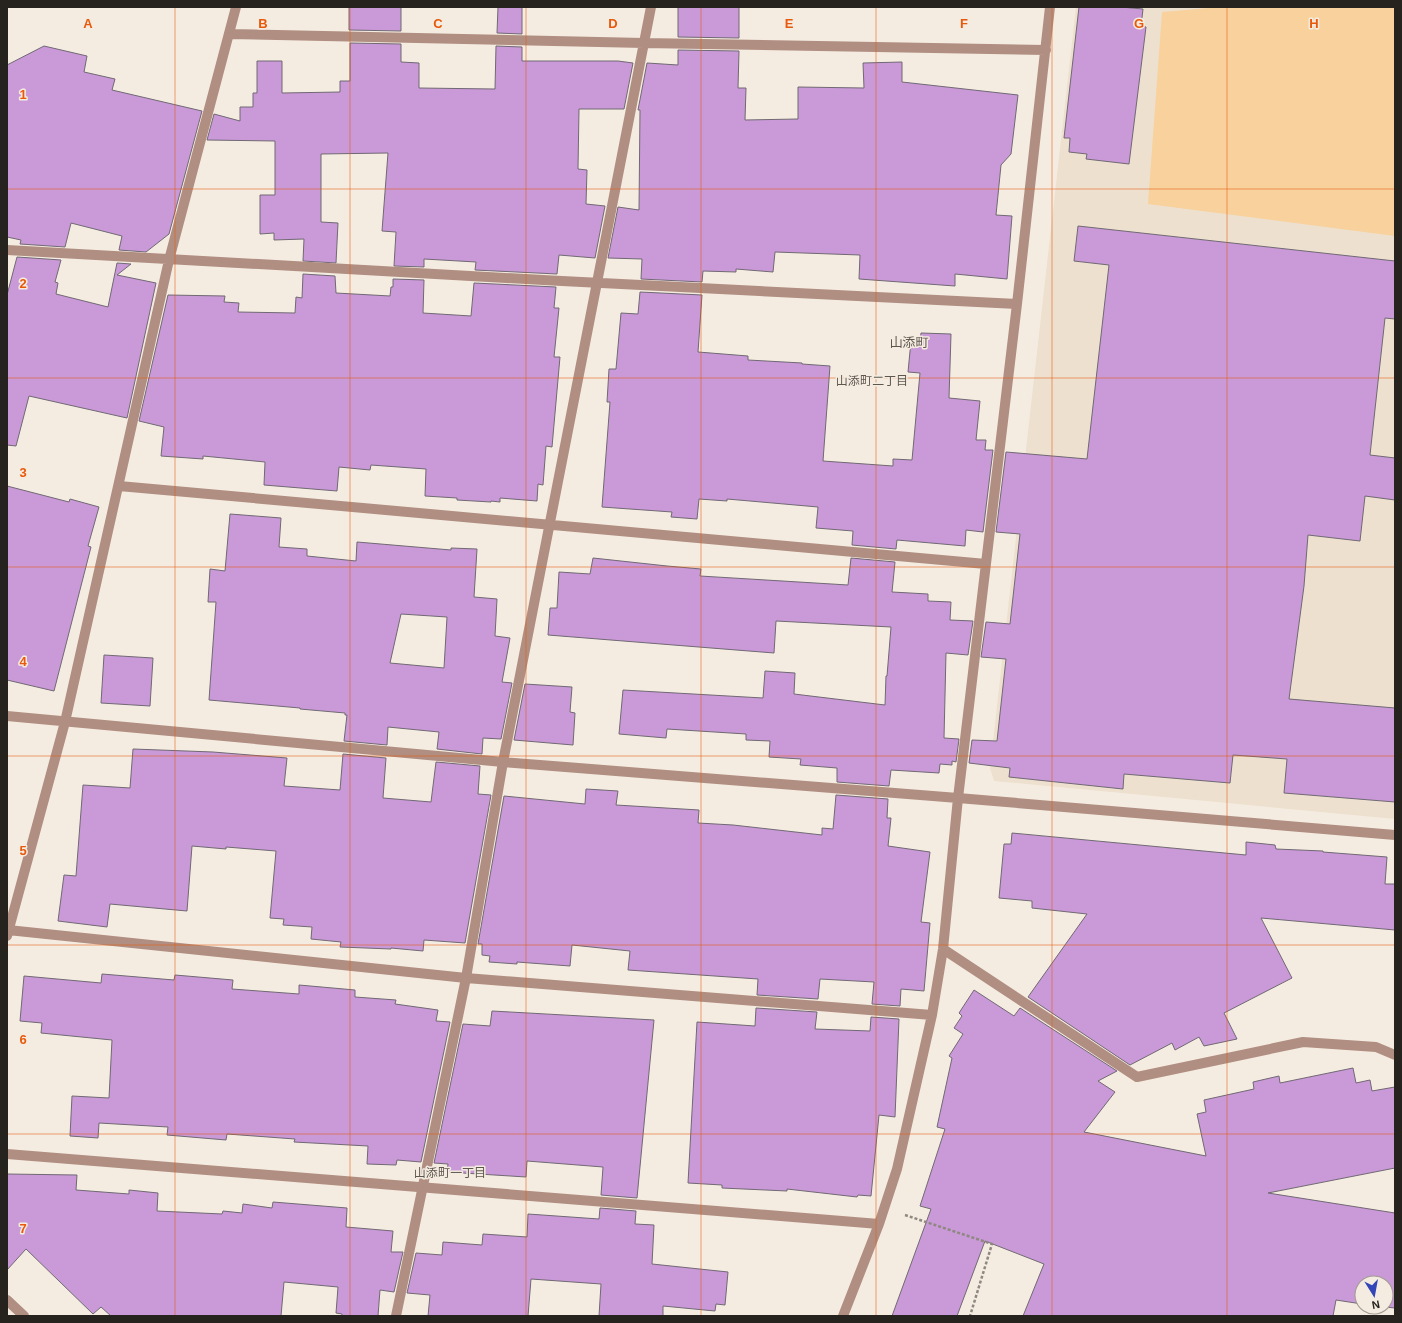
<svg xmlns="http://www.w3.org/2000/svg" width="1402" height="1323" font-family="Helvetica,'Noto Sans JP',sans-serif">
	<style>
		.built { fill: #ede0ce }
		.green { fill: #f8d19c }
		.building { fill: #c999d8; stroke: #706973; fill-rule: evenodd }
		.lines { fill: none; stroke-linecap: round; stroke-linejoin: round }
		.path { stroke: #8e8880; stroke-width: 2.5; stroke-dasharray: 3 2; stroke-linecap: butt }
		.minor { stroke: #b18e82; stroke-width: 10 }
		.grid { fill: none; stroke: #e8590c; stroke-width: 1; stroke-opacity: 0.55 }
		.labels { text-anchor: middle; stroke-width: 3; stroke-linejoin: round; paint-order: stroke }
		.neighbourhood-label { font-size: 12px; fill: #5e574e; stroke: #f5ece1 }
		.quarter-label { font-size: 13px; fill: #5e574e; stroke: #f5ece1 }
		.grid-label { font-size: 13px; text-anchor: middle; font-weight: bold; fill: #e8590c; stroke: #f5ece1; stroke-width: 3; stroke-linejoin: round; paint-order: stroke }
	</style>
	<rect width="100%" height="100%" fill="#f5ece1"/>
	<path class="built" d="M1076,7H1395V819L994,781L990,768Z"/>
	<path class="green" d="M1221,7H1395V236L1148,204L1162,12Z"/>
	<path class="building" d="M349,7H401V31L349,30Z
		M498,7H522V34L497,33Z
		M678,7H739V38L678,37Z
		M1079,7H1121L1143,9L1141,26L1146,27L1129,164L1086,159L1087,154L1069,152L1070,138H1064Z
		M350,43L401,44V62L419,63V88L495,89L496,46L522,47V61H618L633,63L624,109H579L578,169L587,170L586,204L605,206L595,258L559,255L557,274L475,270L476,262L424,259V267L394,266L396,232L382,231L388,153L321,154V222L338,223L336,263L303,261L304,239L274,240V233L260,234V195H275V141L207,140L214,114L240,121V107H253V93H257V61H282V93L340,92V81H350Z
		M44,46L87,56L84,72L115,79L112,90L202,111L169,234L146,252L119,250L122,236L71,223L65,247L20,244L21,240L7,237V65Z
		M678,50L739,51L738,88H746L745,120L798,119V87L864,88L863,63L902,62V82L1018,95L1011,154L1001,165L996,215L1012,216L1007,279L955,274V286L859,279L860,255L775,252L773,272L736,269V272L703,271L702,282L641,279L642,259L608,258L618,207L639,210L640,110H638L647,63L678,65Z
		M1078,226L1395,261V319L1385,318L1370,455L1395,458V500L1365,496L1360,541L1308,535L1304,586L1289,699L1395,708V802L1284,793L1287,759L1233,755L1230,783L1124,774L1123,789L1009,777L1010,768L969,763L972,740L997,741L1006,659L981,657L986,622L1010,624L1020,534L996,532L1006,452L1087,459L1109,265L1074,261Z
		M17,257L61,260L55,282L58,283L56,294L108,307L117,263L131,264L117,275L156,283L127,418L29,396L16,446L7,445V295Z
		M303,274L335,276L336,293L390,296L391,287H393V279L424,280L423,313L471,316L474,283L556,287L554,308H559L554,357H560L552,447L546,446L543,485L538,484L537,501L500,498V502L491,501V502L457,500V498L425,496L426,469L371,465L370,470L339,467L337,491L264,485L265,462L203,456V459L161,456L164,427L139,421L168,295L225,296L224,302L239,303L238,312L295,313L296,297L302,298Z
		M640,292L702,295L698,352L748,356V360L802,363V364L830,366L823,461L893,466V459L912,460L920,373L908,372L911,341L920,343L921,333L951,334L949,398L980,401L976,440H986L985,450H993L983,532L966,530L965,546L897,540L896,549L852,545L853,531L816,528L818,507L727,499V501L699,499L697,519L671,517L672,512L602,507L610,402H607L609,369H616L621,313L638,314Z
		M7,486L69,502L70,499L99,507L88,546L91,547L54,691L7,680Z
		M230,514L281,518L279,547L307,549V556L356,561L357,542L451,550V548L477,549L474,597L497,599L495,636L510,638L502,682L512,683L501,739L483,738L482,754L437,749L439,732L388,727L387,745L344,741L347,715H345V713L300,709V708L209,700L216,602H208L210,569L225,571ZM401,614L447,617L444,668L390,663Z
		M593,558L667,566L701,569L700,576L848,585L851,558L895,562L892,592L928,594V601L951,602L950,620L973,621L968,655L946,653L944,738L959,739L956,762L952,761V765L940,764L939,773L891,770L889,786L837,782V768L800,765L801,759L769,757L770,741L746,740V734L667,729L666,738L619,734L623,690L763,698L765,671L795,673L794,694L885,705L886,676H887L891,627L776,621L774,653L548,635L550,608H557L559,572L590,574Z
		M104,655L153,658L150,706L101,703Z
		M525,684L572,687L570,712L575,713L573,745L514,740Z
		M133,749L213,752L287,758L284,786L340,790L343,754L386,758L383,798L431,802L436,762L480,766L478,794L491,795L465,943L424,940L423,951L391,948V949L340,947L341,942L311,939L312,927L283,925L284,919L270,918L276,851L226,847V849L192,846L187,911L110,904L107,927L58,921L64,875L76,876L83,785L130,788Z
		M586,789L618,791L616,805L699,810L698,823L733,825L822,835V828L833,829L836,795L888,799L887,818H891L888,846L930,852L921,922L930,923L924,991L901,989L900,1006L872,1004L874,982L820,979L818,999L757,995L758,979L628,970L630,951L572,945L570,966L517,962V964L489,962L490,956L482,955V944H478L504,796L585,804Z
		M1012,833L1246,855V842L1275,845L1276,849L1323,851V852L1387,857L1385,884H1395V930L1261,918L1292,978L1224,1013L1237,1039L1204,1046L1199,1037L1175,1050L1172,1043L1130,1065L1028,997L1087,914L1032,908V901L999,898L1004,844H1011Z
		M102,974L174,980L175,975L233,980L232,989L299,994V985L355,990V997L396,1000L395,1004L438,1010L436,1021L450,1022L421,1162L397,1160L396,1165L367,1164L368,1146L294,1142L295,1139L227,1134L226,1140L167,1135L168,1127L99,1123L98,1138L70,1136L72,1096L109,1098L112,1040L41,1033L42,1023L20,1021L24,976L101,983Z
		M974,990L1014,1016L1020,1008L1117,1071L1098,1081L1115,1092L1084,1132L1206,1156L1197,1114L1206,1112L1204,1100L1254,1089L1253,1082L1279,1076L1280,1083L1353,1068L1356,1083L1370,1080L1372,1091L1395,1087V1168L1268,1193L1395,1213V1308L1385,1307H1386V1283H1362V1304L1336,1300L1333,1316H1023L1044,1264L985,1241L957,1316H892L931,1209L920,1206L945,1129L937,1127L952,1058L949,1056L963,1034L954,1028L962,1016L959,1013Z
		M756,1008L817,1012L815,1029L870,1031L871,1017L899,1019L895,1117L879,1115L871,1196L858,1195L857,1197L787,1189V1191L722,1188V1185L688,1183L697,1022L755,1026Z
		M492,1011L654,1020L637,1198L601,1195L603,1167L527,1161L526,1177L447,1172L448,1164L434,1163L463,1024L490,1026Z
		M7,1174L77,1175L76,1190L129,1194V1190L158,1193L157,1211L222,1214L223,1211L242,1213L243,1204L272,1208L273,1202L347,1208L346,1227L393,1231L391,1252H403L394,1292L380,1290L378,1316H342V1314L336,1313L338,1287L284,1282L281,1316H111L101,1307L93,1314L26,1249L7,1270Z
		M600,1208L636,1211L635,1224L654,1225L652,1264L728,1272L725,1305L716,1304L715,1311L663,1306V1316H599L601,1284L531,1279L528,1316H428L430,1295L407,1293L416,1253L442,1255L443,1242L482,1245L483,1234L527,1237L528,1214L599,1219Z"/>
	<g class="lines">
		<path class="path" d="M905,1215L992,1244L970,1316"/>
		<path class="minor" d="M229,34L644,43L1046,50
			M7,250C344,271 680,287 1017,304
			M119,486L986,564
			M7,716L503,762L958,798L1395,835
			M8,930L466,978L932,1015
			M7,936L65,722L169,260L236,7
			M943,949L1137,1077L1303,1042L1376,1047L1395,1055
			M7,1154L879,1224
			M7,1300L24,1316
			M396,1316L466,978L503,762L651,7
			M843,1316L879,1224L897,1169L932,1015L943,949L958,798L1017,304L1050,7"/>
	</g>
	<path class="grid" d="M175,7V1316M350,7V1316M526,7V1316M701,7V1316M876,7V1316M1052,7V1316M1227,7V1316M7,189H1395M7,378H1395M7,567H1395M7,756H1395M7,945H1395M7,1134H1395"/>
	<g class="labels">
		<g class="neighbourhood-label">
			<text x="872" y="385">山添町二丁目</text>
			<text x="450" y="1177">山添町一丁目</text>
		</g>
		<g class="quarter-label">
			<text x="909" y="347">山添町</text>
		</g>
	</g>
	<g class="grid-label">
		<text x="88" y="28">A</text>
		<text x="263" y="28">B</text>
		<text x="438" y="28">C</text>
		<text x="613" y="28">D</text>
		<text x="789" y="28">E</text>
		<text x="964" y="28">F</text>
		<text x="1139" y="28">G</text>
		<text x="1314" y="28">H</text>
		<text x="23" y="99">1</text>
		<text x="23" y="288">2</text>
		<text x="23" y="477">3</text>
		<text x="23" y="666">4</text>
		<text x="23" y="855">5</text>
		<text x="23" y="1044">6</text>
		<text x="23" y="1233">7</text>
	</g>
	<rect width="1402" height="1323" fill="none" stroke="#26231f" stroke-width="16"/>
	<g transform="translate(1374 1295) rotate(169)"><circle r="19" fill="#f5ece1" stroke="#a29c93"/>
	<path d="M0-3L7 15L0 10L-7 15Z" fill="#3346b8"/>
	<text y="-6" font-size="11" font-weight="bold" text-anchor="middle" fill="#26231f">N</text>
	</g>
</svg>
